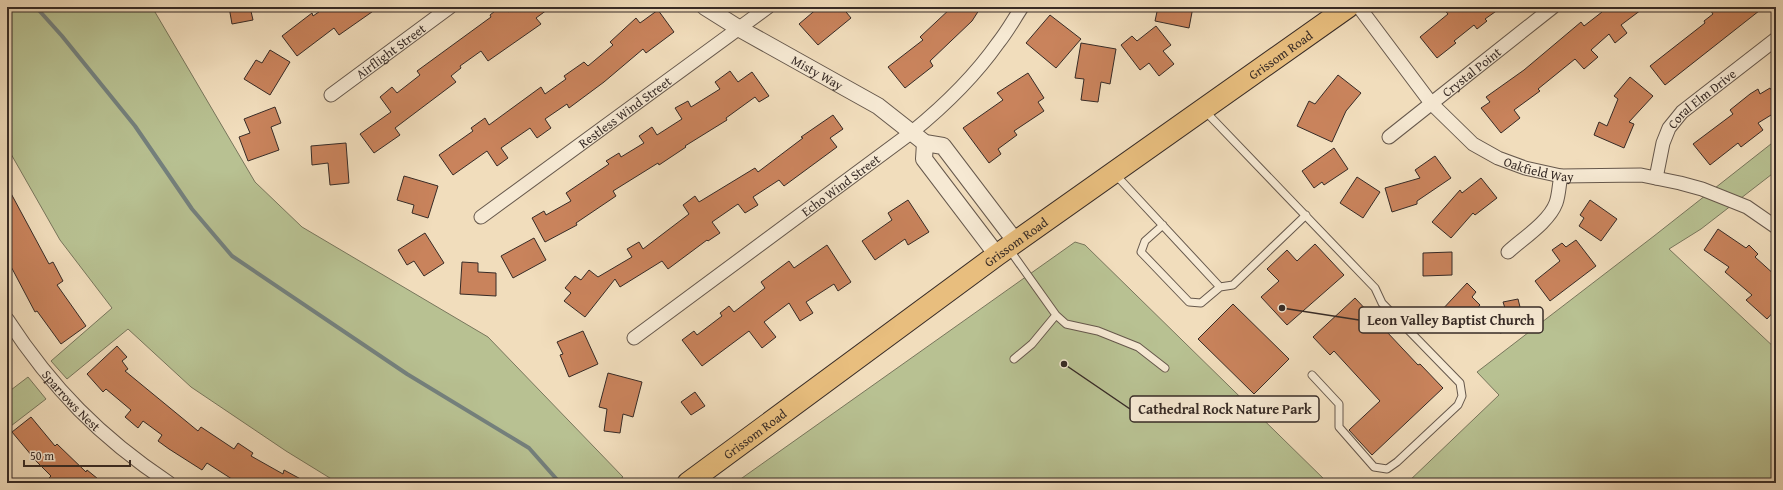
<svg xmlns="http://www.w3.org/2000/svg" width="1783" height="490" font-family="'Gentium Book Plus',serif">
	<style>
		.green { fill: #b8c192; stroke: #78765c }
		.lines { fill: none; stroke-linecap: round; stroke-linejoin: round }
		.stream { stroke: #74817e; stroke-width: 4 }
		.building { fill: #c9835c; stroke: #372b26 }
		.service-casing { stroke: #66584c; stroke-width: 9 }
		.minor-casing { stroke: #66584c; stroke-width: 15 }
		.tertiary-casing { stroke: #66584c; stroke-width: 18 }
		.primary-casing { stroke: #372b26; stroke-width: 23 }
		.service { stroke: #f6e9d3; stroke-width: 7 }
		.minor { stroke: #f6e9d3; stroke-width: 13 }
		.tertiary { stroke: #f6e9d3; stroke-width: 16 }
		.primary { stroke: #e8be7e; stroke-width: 21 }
		.labels { text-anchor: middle; stroke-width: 3; stroke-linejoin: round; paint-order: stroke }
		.street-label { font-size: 13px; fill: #372b26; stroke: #f6e9d3 }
		.leader { fill: none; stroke: #372b26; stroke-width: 1.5 }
		.callout-dot { fill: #372b26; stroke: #f6e9d3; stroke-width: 1.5 }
		.callout { fill: #f6e9d3; stroke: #372b26; stroke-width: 1.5 }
		.callout-label { font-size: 14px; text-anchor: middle; font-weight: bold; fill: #372b26 }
	</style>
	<rect width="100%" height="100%" fill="#f1ddbc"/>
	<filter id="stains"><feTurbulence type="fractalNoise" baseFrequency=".005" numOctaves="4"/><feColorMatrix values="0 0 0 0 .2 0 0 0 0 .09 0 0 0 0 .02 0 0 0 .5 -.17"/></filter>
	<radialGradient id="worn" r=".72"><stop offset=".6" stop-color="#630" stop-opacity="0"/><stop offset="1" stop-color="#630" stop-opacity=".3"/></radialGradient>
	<path class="green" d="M7,7H152L255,182L302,227L488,337L623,477L615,483H338L286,451L191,387L128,329L67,379L51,361L112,308L60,240L7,147Z
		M1776,140V171L1701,229L1669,249L1776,349V483H1407L1499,395L1477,372L1654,236Z
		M1075,242L1085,245L1328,483H735Z
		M28,377L46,399L7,429V393Z"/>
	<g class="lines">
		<path class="stream" d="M36,7L62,36L135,126L192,209L232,256L407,374L529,448L560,483"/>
	</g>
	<path class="building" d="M229,7H250L253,20L232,24Z
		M326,7H379L339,35L334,28L297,56L282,36L312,13L313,16Z
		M500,7H504L508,12L514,7H551L536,18L541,24L488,61L481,51L460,66L461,68L451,76L456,82L395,128L400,135L374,153L360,134L391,112L380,97L392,87L397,93L420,75L417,71L491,17L490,15Z
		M819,7H842L851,18L818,45L799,24Z
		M952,7H981L972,21L930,61L933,66L905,88L888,67L923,40L920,37Z
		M1158,7H1193L1189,28L1155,21Z
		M1442,7H1502L1485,19L1487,21L1477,29L1474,25L1454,41L1456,43L1437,58L1420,37L1448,14Z
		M1598,7H1645L1621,25L1627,33L1615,43L1609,34L1591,50L1598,57L1584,69L1575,59L1538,89L1540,91L1514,110L1520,118L1501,133L1481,108L1490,102L1486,97L1524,70L1581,22L1584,26L1602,12Z
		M1708,7H1764L1665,85L1650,66L1705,23L1704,21L1713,14Z
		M658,10L674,32L646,53L643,49L604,82L569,108L567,104L545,119L551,128L537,138L530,128L501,148L508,158L497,166L487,151L453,175L439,155L473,131L471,128L485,118L489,125L541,87L545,94L566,79L564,76L584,62L588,66L613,45L610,42L636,18L640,23Z
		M1050,15L1081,39L1056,68L1026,43Z
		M1156,26L1171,45L1163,51L1174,64L1159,76L1149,63L1140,70L1121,45L1132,36L1137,41Z
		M1081,43L1116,49L1110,84L1101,82L1098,102L1081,100L1084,79L1075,78Z
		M270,50L290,62L270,95L244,79L256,60L262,63Z
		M730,71L738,82L752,72L769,96L759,102L755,97L726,118L727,120L685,146L686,147L659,165L658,163L613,191L616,196L576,223L577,225L545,242L532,218L544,211L546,215L571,201L566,193L609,164L606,161L619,153L621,157L644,143L639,136L652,127L657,135L682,119L675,108L688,101L691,107L720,89L715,82Z
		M1028,73L1044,98L1038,102L1044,111L1014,131L1017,135L998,149L1001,154L989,163L963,128L1003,100L997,93Z
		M1338,75L1361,93L1346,111L1332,142L1297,126L1309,101L1315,104Z
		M1630,77L1653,96L1629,122L1634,124L1624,148L1594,135L1599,122L1607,126L1618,99L1614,96Z
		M1770,88L1776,97V112L1758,123L1763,130L1741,147L1738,143L1710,165L1693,144L1733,114L1730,110L1750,94L1758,89L1760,94Z
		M275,107L281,123L271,127L279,150L248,161L239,137L250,133L244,119Z
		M833,115L843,129L830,138L837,147L784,186L779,180L753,197L758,205L745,213L738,204L712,222L720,233L708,241L707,240L668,269L662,261L620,287L615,279L585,317L564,301L571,293L565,288L575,276L581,280L589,270L598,277L632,257L627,249L639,242L643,249L689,214L683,205L695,196L699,202L755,168L758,172L803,138L801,137Z
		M346,143L349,183L330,185L328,163L312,165L311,146Z
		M1334,148L1348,169L1324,185L1322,182L1314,188L1302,171Z
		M1435,156L1451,178L1417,201V204L1392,212L1385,188L1420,178L1415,170Z
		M404,176L438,186L428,218L412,213L414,205L397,200Z
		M1357,177L1380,192L1363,218L1340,203Z
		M1481,178L1497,198L1475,215L1473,213L1451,238L1432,222L1460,190L1462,193Z
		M7,186L49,264L53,262L63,281L57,285L86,326L61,344L37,311L35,312L7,259Z
		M908,200L929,232L908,245L905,239L875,260L862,241L892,220L888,213Z
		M1590,200L1617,219L1601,241L1579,226L1584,218L1580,215Z
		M1718,229L1746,248L1749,245L1758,254L1755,257L1776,276V309L1767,319L1746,300L1752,295L1725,272L1729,267L1704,250Z
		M425,233L444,263L424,276L414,261L407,265L398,250Z
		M534,238L546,260L513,278L501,256Z
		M1576,240L1596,266L1550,301L1535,281L1560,261L1552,250L1562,243L1566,247Z
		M1315,244L1344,275L1287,325L1261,297L1279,281L1267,269L1287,250L1297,261Z
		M827,245L851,282L838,291L834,284L806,302L813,313L800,321L789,303L764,322L776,337L762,348L749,331L702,366L682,340L694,331L697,335L722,316L720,313L729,306L734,312L765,288L761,282L789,261L794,268Z
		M1452,252V275L1423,276V253Z
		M462,262L478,263V272L496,273V296L460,294Z
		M1467,283L1476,292L1472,297L1480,305L1459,329L1440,312Z
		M1355,298L1418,365L1420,364L1443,388L1372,455L1349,430L1380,401L1334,351L1330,355L1313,337Z
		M1518,299L1525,327L1500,333L1495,310L1505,308L1503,302Z
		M1233,304L1289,359L1254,394L1198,339Z
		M583,331L598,364L569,377L560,355L563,354L557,342Z
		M117,346L127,357L122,361L128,369L125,371L198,431L201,427L234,449L238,443L253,453L251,456L283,474L284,470L308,483H238L207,463L202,470L169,449L158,441L162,435L143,421L138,428L125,417L131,410L106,389L103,392L87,374Z
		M608,373L642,382L633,417L623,414L620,433L604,431L607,409L599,407Z
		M695,392L705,406L691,415L681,402Z
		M31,417L55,446L57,444L86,472L87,470L103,483H44L51,476L37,462L12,432Z"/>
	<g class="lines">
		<defs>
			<path id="service" d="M1205,111L1375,288L1382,303L1460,383L1462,396L1458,405L1397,462L1387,469L1374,467L1339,427V404L1312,375
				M1115,174L1220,287L1233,285L1306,215
				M1163,225L1145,241L1141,252L1189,302L1201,303L1220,287
				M1009,249L1056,315L1066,324L1098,331L1138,347L1165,368
				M1014,359L1032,344L1056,315"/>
			<g id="minor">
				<path id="s1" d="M1359,7L1431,103L1473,144L1498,158L1525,168L1561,176L1641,175L1680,183L1702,189L1747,207L1776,227"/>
				<path id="s2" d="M331,95L450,7"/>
				<path id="s3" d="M1389,137L1553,7"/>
				<path id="s4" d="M1656,178L1663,143L1669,128L1682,112L1776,39"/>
				<path id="s5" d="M481,217L768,7"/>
				<path d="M1508,252C1522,239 1549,222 1556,203C1559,195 1559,184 1561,176"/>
				<path id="s6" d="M7,319C52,388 100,437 169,483"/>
				<path id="s7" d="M634,338L912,132C944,106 974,77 998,43C1007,32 1014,19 1022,7"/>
			</g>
			<g id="tertiary">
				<path id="s8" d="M705,7L740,29L878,106L925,143L943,146L1016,242"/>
				<path d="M925,143L924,159L997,255"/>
			</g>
			<g id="primary">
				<path id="s9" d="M688,483L997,255L1348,7"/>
			</g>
		</defs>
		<use href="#service" class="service-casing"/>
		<use href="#minor" class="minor-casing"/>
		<use href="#tertiary" class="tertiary-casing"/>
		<use href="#primary" class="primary-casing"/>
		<use href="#service" class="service"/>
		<use href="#minor" class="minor"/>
		<use href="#tertiary" class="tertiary"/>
		<use href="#primary" class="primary"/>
	</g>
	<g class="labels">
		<g class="street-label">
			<text dy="5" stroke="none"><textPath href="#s2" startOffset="74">Airflight Street</textPath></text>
			<text dy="5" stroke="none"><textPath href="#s9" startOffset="731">Grissom Road</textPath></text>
			<text dy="5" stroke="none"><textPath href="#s8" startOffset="130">Misty Way</textPath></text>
			<text dy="5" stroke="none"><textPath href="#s3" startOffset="105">Crystal Point</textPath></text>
			<text dy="5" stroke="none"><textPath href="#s4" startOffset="96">Coral Elm Drive</textPath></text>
			<text dy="5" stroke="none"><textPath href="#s5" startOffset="178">Restless Wind Street</textPath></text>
			<text dy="5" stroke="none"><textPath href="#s1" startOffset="250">Oakfield Way</textPath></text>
			<text dy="5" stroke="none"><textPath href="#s7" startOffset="257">Echo Wind Street</textPath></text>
			<text dy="5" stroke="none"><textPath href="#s9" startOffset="407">Grissom Road</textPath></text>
			<text dy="5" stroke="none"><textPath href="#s6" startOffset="104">Sparrows Nest</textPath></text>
			<text dy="5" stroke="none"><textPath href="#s9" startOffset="83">Grissom Road</textPath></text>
		</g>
	</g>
	<path class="leader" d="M1282 308L1359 320M1064 364L1130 409"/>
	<g class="callout-dot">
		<circle cx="1282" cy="308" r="4"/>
		<circle cx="1064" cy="364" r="4"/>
	</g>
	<g class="callout">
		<rect x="1359" y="307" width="184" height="26" rx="4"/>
		<rect x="1130" y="396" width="189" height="26" rx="4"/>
	</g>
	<g class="callout-label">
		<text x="1451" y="325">Leon Valley Baptist Church</text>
		<text x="1225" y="414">Cathedral Rock Nature Park</text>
	</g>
	<rect width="1783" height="490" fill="none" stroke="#f1ddbc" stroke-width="24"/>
	<rect x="8" y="8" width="1767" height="474" fill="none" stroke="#372b26" stroke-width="2"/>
	<rect x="12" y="12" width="1759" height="466" fill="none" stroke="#372b26"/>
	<path d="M24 460v6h106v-6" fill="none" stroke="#372b26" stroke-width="2"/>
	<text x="30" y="460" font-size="12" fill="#372b26" stroke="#f6e9d3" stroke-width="3" paint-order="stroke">50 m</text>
	<rect width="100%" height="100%" filter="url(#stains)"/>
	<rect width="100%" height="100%" fill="url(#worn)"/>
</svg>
